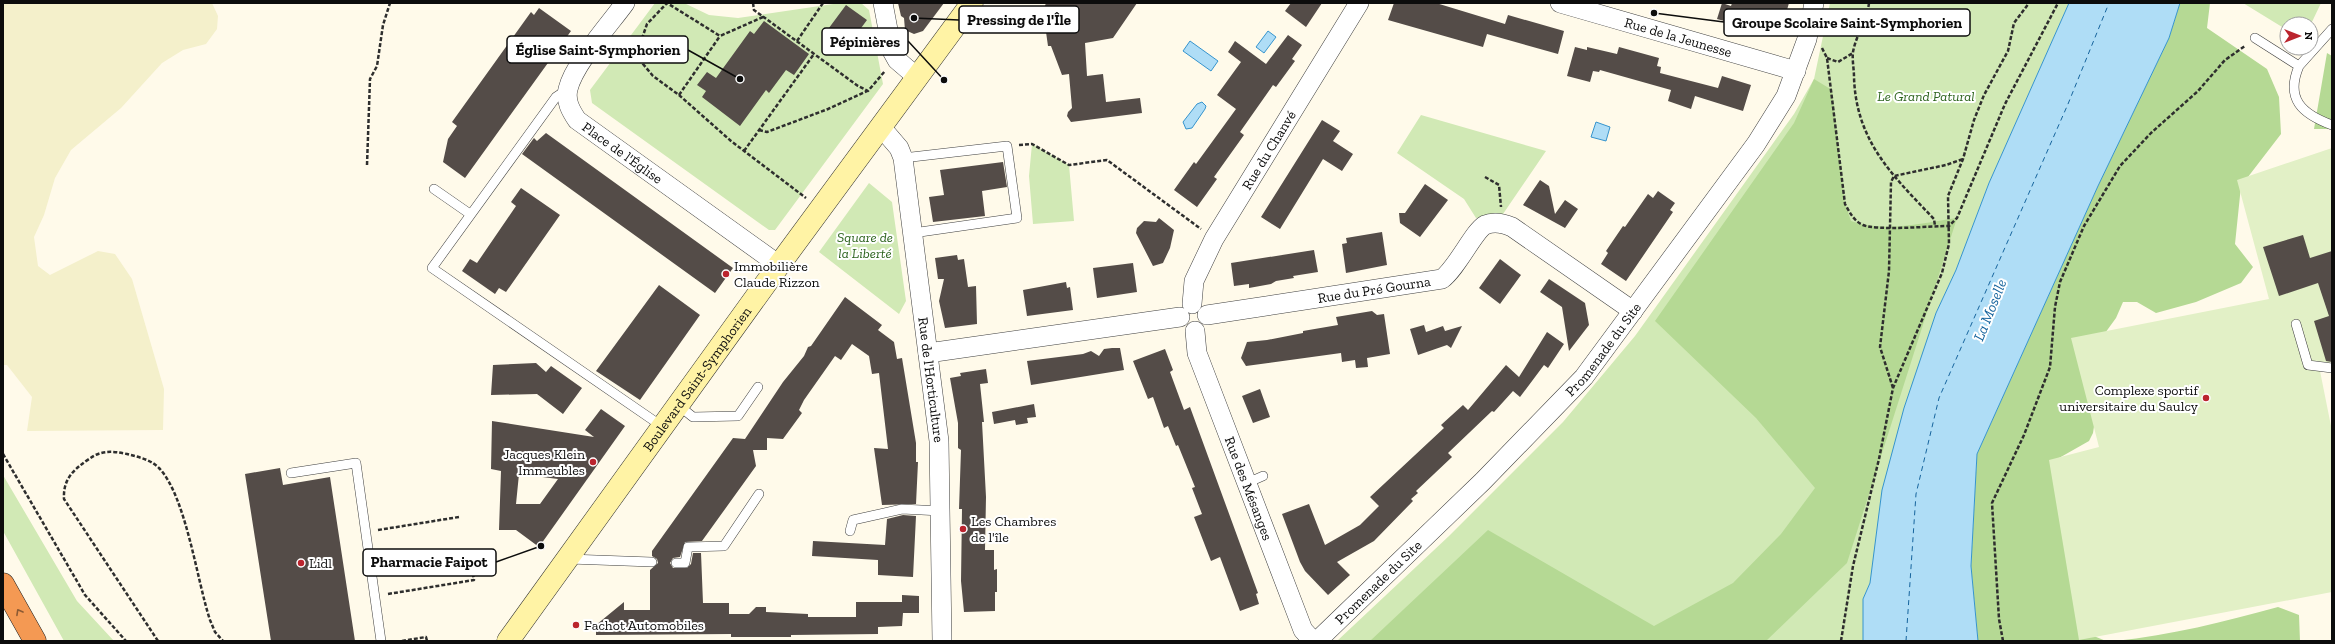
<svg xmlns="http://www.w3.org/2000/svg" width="2335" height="644" font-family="'Zilla Slab',serif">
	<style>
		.farmland { fill: #f4f0cb }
		.green { fill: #d1e9b5 }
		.forest { fill: #b5d994 }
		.pitch { fill: #e2f0c6 }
		.water { fill: #afddf6; stroke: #3694cd }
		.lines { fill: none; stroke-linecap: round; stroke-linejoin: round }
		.ferry { stroke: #16649d; stroke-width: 1; stroke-dasharray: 5 4; stroke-linecap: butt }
		.building { fill: #544c48; fill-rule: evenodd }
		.service-casing { stroke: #3f3f3f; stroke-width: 10 }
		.minor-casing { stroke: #3f3f3f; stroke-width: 20 }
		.secondary-casing { stroke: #2e2e2e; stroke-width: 23 }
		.motorway-casing { stroke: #1d1d1d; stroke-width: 23 }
		.path { stroke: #2e2e2e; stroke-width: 2.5; stroke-dasharray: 4 2; stroke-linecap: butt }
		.service { stroke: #fff; stroke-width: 9 }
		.minor { stroke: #fff; stroke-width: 19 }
		.secondary { stroke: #fff3a5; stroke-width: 22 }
		.motorway { stroke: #f49953; stroke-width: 22 }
		.oneway { stroke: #8c5a33 }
		.poi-dot { fill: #bb242e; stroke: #fff; stroke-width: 1.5 }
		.labels { text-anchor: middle; stroke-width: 4; stroke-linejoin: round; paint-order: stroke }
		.street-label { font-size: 14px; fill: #0c0c0c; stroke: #fff }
		.park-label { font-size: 14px; font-style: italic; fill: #2c631d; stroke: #fff }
		.poi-label { font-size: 14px; fill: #0c0c0c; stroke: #fff; text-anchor: start }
		.water-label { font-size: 15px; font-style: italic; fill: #16649d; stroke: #fff }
		.leader { fill: none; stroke: #0c0c0c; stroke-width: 1.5 }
		.callout-dot { fill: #0c0c0c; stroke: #fff; stroke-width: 1.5 }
		.callout { fill: #fff; stroke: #0c0c0c; stroke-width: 1.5 }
		.callout-label { font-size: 15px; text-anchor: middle; font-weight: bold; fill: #0c0c0c }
	</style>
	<rect width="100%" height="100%" fill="#fffaea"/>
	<path class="farmland" d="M3,3H212L218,16L217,29L206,44L183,50L162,63L121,108L71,150L55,178L44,215L34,237L38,266L50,275L98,251L115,254L132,279L164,389L163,430L27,431L32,397L7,365H3Z"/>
	<path class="green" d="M655,3H684L709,15L738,18L840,3H861L869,10L883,84L775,230H769L592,103L590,90Z
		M1830,3H2069L1989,183L1956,270L1936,313L1870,583L1863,599V641H1337L1449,536L1563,422L1635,336L1794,114L1814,79Z
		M2243,3H2321L2311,24H2287V30Z
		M1421,115L1546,151L1503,214L1476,218L1464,199L1397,153Z
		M1032,144L1069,165L1074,221L1033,224L1029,176Z
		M869,183L892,202L906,301L899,314L819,252Z
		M3,475L77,601L114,641H64L3,531Z"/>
	<path class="forest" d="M2180,3H2210L2207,28L2267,69L2279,97L2281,134L2241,186L2235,244L2253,267L2241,283L2196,302L2156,313L2137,302H2123L2116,318L2100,340L2097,406L2093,433L2089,441L2052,462L2084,632L2106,641H1978L1971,566L1977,454L2098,186L2169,38Z
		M2327,53L2332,56V129H2314Z
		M1814,79L1832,90L1845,204L1851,221C1885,233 1922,223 1957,218L1847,563L1766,641H1370L1488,530L1654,626L1733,583L1781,534L1815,488L1756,418L1655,321L1794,123Z
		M2278,607L2299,615L2300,641H2115C2172,635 2223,622 2278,607Z"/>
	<path class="pitch" d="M2332,148V362L2319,366L2332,431V592L2079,640L2049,460L2099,447L2071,338L2269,299L2237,180Z"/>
	<path class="water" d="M2069,3H2180L2169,38L2098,186L1977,454L1971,566L1978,641H1863V599L1870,583L1882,490L1904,408L1936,313L1956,270L1989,183Z
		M1268,31L1276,37L1264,53L1256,47Z
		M1190,41L1218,61L1211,71L1183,51Z
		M1202,102L1206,106L1205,109L1192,128L1186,129L1183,122L1197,104Z
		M1596,122L1610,127L1606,141L1591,137Z"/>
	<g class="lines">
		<path class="ferry" d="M1906,641L1916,494L1939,398L2068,104L2109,3"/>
	</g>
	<path class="building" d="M898,3H944L923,31L914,34L905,30L904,18L901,16Z
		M1046,3H1137L1113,38L1085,43L1087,76L1103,74L1106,102L1140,98L1142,113L1071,122L1067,116L1068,112L1072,108L1069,74L1062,75L1051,46H1048L1043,11Z
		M1291,3H1322L1306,27L1285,11Z
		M1394,3H1436L1505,24L1508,15L1564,31L1558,54L1487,34L1483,47L1388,20Z
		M1722,3L1731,6L1732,3H1789L1780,34L1740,22L1739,25L1717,19Z
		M846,5L867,20L844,51L823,36Z
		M539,8L571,31L465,178L443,162L448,139L457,126L452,122L531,12L534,15Z
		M764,21L809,54L794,75L786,70L769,93L766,90L740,126L702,97L706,91L697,85L707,72L716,78L750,31L754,34Z
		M1288,35L1302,45L1292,59L1295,61L1276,87L1273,85L1240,132L1244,135L1214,177L1217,179L1197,207L1174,190L1194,162L1196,164L1236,109L1217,95L1241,62L1228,52L1235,41L1266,64Z
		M1575,47L1587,50V47L1617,54L1619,47L1659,58L1657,66L1661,67L1660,73L1718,88L1722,76L1751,85L1743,111L1695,96L1691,109L1668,101L1671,90L1600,70L1599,72L1593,71L1590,82L1567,76Z
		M1322,120L1340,131L1333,141L1353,154L1342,171L1323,159L1280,229L1261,217Z
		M546,133L733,268L715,293L522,154L534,138L537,141Z
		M1003,162L1007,187L982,191L985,216L933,222L929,197L944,195L940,170Z
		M1540,180L1549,186L1555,214L1565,200L1578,209L1565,228L1523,205Z
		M1425,184L1448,200L1420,237L1400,223L1399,213H1405Z
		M521,188L560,215L506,292L499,288L495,294L462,271L470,259L477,263L516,206L511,202Z
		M1658,191L1675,203L1670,210L1673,212L1626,281L1601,264L1608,253L1606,251L1623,226L1625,227L1648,194L1653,198Z
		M1159,218L1174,230L1170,248L1163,263L1153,266L1136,233L1137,228L1144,221L1156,222Z
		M1382,232L1387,265L1346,273L1342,244L1347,243L1346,238Z
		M2303,235L2310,258L2332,251V362L2326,361L2314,321L2329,316L2318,283L2279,296L2263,247Z
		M1314,250L1318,272L1293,276L1294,278L1276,281L1271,284L1249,288V284L1234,286L1231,263Z
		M957,255L958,260L964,259L968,287L976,286L977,324L945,328L939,301L944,279H938L935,258Z
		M1500,259L1521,275L1500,304L1479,288Z
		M1133,263L1137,292L1097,298L1093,268Z
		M1549,279L1585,303L1589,325L1569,351L1562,307L1540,292Z
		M1066,282L1067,288L1070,287L1073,310L1027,316L1023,290Z
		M659,285L700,315L640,400L596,371Z
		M845,297L882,325L878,330L894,342L897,359L902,358L916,443V462H918L916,504L882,505L874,448L888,449L879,373L872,374L869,356L852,344L841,360L835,356L804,400L799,410L802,413L783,439L767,438V450H753L756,466L702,541L685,542L680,557L673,558L670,563L673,568H687L691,564L693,553H701L703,603H729V614H749L756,607H766V612L808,614V617H856V602H902V595L919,596V613H903L902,626L878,627V634L791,635V637H731V634L596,635V625L624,602V610H650V570L658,563L657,559L652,556V551L733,438L745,439L783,382L804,356L808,347L811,346Z
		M1372,311L1377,315L1384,314L1390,354L1367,358L1368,367L1356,368L1355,360L1342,362L1341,353L1246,366L1241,358L1247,342L1267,340L1303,333V331L1338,325L1336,317Z
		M1424,325L1426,332L1443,326L1445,331L1462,326L1451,348L1447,345L1418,355L1410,329Z
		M1547,332L1564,344L1548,368L1544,365L1520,397L1513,391L1494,412L1492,411L1448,453L1452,457L1416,491L1418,493L1411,499L1413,501L1374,541L1337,562L1350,575L1328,595L1305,571L1300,562L1282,514L1309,504L1325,545L1360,525L1379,506L1370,497L1444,428L1441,425L1463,405L1468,410L1506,365L1519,377Z
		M1112,348H1120L1124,370L1031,385L1027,361L1083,354L1091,351L1099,356L1104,349Z
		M1165,349L1173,370L1170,372L1184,410L1190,407L1258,593L1256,594L1259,604L1240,611L1220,557L1211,561L1194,517L1202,514L1192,488L1195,487L1178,445L1176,446L1168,426L1164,428L1153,397L1148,399L1133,361Z
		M536,363L546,372L551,366L582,388L563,414L537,394L491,395L493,365Z
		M986,369L988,383L980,384L984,422H982L986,497L985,550H994V570L997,569V592H995V611L964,612L961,581L962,509H959L961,450L958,448V423L950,378L961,376L960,373Z
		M1260,389L1270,417L1253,423L1242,396Z
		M1034,404L1036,417L1027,418L1028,423L1016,425L1015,420L994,424L992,412Z
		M601,409L625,426L539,547L516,530H499L501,471L491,469L492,421L594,437L585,430ZM519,474L558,479L540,504H516Z
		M280,468L283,485L330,477L355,641H271L245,474Z
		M903,515L916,516L913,577L878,575V560L812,556L813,541L885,545L887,519Z"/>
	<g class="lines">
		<defs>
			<path id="service" d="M2255,38L2299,66C2285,99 2302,114 2332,125
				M2299,66L2332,29
				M568,89L556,97L432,268L663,427
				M903,158L1007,146L1017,218L913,233
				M434,189L470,214
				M2296,324L2308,365L2332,368
				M678,405L693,417L738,416L758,387
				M291,473L356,463L381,641
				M1247,483L1263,476
				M850,531L853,520L902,509L941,511
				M569,559L652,562
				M676,563H685L688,547L724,546L759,494"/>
			<g id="minor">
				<path id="s1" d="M625,3C609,25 574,64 568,89C565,101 571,111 577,120L779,265"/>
				<path d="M883,3L892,51L897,60L918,78"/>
				<path id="s2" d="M1560,3L1796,71"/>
				<path id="s3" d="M881,127L899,148L903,158L939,441L942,641"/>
				<path id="s4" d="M1192,304L1194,281L1214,239L1359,3"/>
				<path id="s5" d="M1207,315L1442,279C1457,268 1474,231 1485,225C1494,221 1503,223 1512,227L1633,311"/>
				<path id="s6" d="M1195,331L1197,353L1303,630L1313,641"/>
				<path d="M928,353L1180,317"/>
				<path id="s7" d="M1317,641L1483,481L1584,377L1756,144L1786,96L1807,39L1814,3"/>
			</g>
			<g id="secondary">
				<path id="s8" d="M508,641L779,265L972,3"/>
			</g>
			<path id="motorway" d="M3,584L35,641"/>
		</defs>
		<use href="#service" class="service-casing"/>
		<use href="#minor" class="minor-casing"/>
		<use href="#secondary" class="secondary-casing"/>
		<use href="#motorway" class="motorway-casing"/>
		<path class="path" d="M753,3L754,10L858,86L868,91L885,71
			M1869,3C1867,20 1856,35 1853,52C1852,60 1854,69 1854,77C1856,141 1892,175 1934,219L1935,226
			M763,17L720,36L667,3L647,24L639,47L643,64L653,76L679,95L731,141L806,198
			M797,41L823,3
			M1822,48L1827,58L1845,204C1850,213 1854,221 1863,225C1876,231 1932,226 1949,226L1957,218L2005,104L2058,3
			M1827,58L1838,62L1853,53
			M679,95L720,36
			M759,130L767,132L828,109L867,91
			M1019,145L1032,144L1069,165L1107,160L1201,229
			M744,151L814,54
			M367,165L370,79L377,66L383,25L390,3
			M1485,177L1499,185L1501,207
			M1893,388L1880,347L1889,271L1891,182L1894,176L1946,165L1963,159
			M3,454L85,595L126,641
			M378,530L459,517
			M388,594L474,580L473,574
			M158,641L64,499C63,479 73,470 89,459C101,450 113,451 127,454C138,457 150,459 159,468C186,496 197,581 210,620L215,632L223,641
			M402,641L426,637L427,641
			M1841,641L1853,566L1879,459L1893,388L1942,273L1949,244L1948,196L1963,159L1974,120L1984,95L2008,51L2014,23L2029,3
			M2003,641L1999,619L1992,503L2024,435L2050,367L2055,307L2060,282L2084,226L2120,166L2151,133L2198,91L2225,60L2245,46"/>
		<use href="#service" class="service"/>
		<use href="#minor" class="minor"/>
		<use href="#secondary" class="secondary"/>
		<use href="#motorway" class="motorway"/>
	</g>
	<defs><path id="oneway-chevron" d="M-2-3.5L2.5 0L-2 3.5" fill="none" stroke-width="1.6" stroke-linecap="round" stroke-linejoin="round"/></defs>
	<use class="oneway" href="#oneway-chevron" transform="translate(19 612) rotate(-119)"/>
	<g class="poi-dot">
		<circle cx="726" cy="274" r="4"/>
		<circle cx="2206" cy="398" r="4"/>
		<circle cx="593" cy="462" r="4"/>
		<circle cx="963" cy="529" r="4"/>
		<circle cx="301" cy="563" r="4"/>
		<circle cx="576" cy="625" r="4"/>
	</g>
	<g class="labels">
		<g class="street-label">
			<text dy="5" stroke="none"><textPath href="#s2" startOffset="123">Rue de la Jeunesse</textPath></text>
			<text dy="5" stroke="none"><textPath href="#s4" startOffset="174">Rue du Chanvé</textPath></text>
			<text dy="5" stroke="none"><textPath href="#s1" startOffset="193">Place de l'Église</textPath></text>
			<text dy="5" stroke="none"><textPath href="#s5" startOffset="169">Rue du Pré Gourna</textPath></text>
			<text dy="5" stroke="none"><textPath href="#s7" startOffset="409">Promenade du Site</textPath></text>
			<text dy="5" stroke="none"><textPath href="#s8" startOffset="323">Boulevard Saint-Symphorien</textPath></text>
			<text dy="5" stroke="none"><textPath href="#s3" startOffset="262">Rue de l'Horticulture</textPath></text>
			<text dy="5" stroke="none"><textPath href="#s6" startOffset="167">Rue des Mésanges</textPath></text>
			<text dy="5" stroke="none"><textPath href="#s7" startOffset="85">Promenade du Site</textPath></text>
		</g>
		<g class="park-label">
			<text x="1926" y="101">Le Grand Patural</text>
			<text x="865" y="242">Square de<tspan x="865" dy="16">la Liberté</tspan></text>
		</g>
		<g class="poi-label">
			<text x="734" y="271">Immobilière<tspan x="734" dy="16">Claude Rizzon</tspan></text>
			<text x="2198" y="395" text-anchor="end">Complexe sportif<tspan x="2198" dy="16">universitaire du Saulcy</tspan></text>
			<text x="585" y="459" text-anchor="end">Jacques Klein<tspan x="585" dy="16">Immeubles</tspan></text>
			<text x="971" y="526">Les Chambres<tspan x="971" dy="16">de l'île</tspan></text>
			<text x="309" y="568">Lidl</text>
			<text x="584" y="630">Fachot Automobiles</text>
		</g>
		<g class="water-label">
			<text transform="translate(1990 310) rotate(-68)" y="5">La Moselle</text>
		</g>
	</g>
	<path class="leader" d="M914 18L959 20M1654 13L1724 22M944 80L908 41M740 79L688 50M541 546L496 562"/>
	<g class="callout-dot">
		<circle cx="914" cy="18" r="4"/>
		<circle cx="1654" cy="13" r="4"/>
		<circle cx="944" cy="80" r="4"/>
		<circle cx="740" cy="79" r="4"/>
		<circle cx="541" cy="546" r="4"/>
	</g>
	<g class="callout">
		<rect x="959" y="6" width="120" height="27" rx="4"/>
		<rect x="1724" y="9" width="246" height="27" rx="4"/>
		<rect x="822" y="28" width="86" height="27" rx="4"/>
		<rect x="507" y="36" width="181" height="27" rx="4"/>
		<rect x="363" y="549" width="133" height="27" rx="4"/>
	</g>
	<g class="callout-label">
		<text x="1019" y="25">Pressing de l'Île</text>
		<text x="1847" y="28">Groupe Scolaire Saint-Symphorien</text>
		<text x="865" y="47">Pépinières</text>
		<text x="598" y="55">Église Saint-Symphorien</text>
		<text x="429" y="567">Pharmacie Faipot</text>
	</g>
	<rect width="2335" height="644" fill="none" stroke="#0c0c0c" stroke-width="8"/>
	<g transform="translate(2299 36) rotate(90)"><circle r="19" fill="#ffffff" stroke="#9e9e9e"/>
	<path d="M0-3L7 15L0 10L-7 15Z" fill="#bb242e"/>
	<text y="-6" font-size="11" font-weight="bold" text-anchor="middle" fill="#0c0c0c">N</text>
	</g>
</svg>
